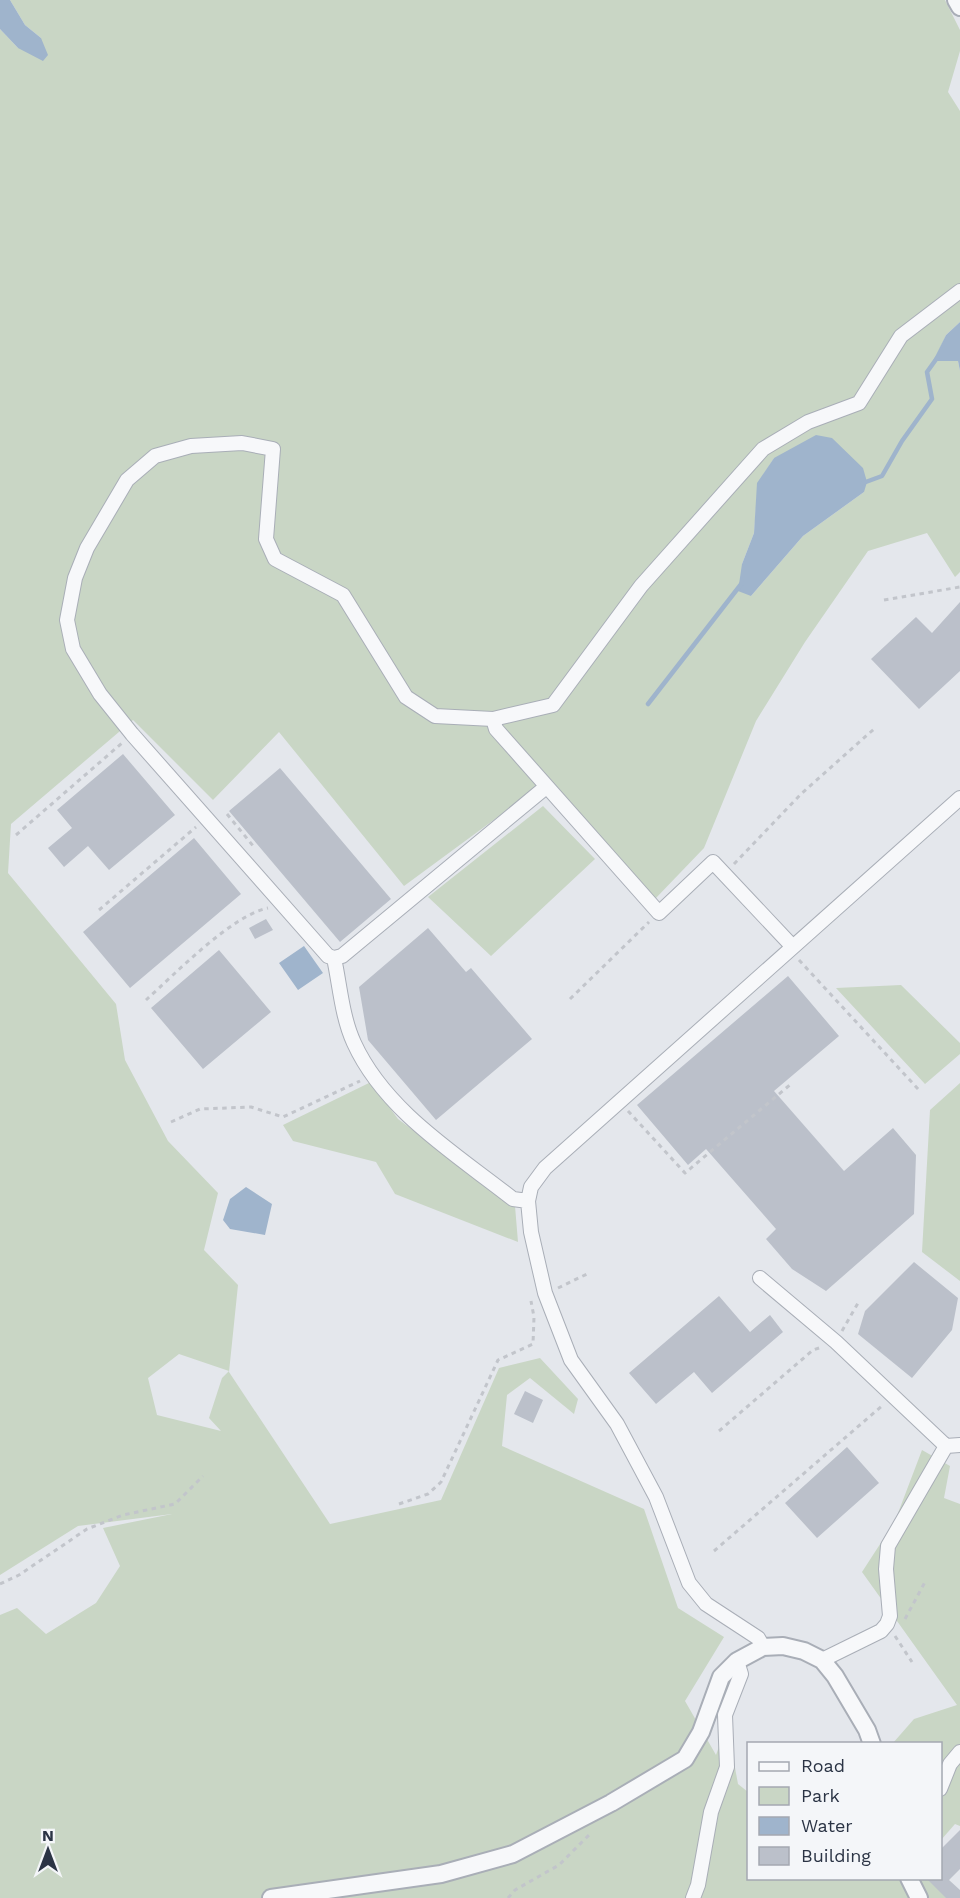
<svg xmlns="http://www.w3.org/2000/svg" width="960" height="1898" font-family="'Work Sans',sans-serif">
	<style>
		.green { fill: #c9d6c5; fill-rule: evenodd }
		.water { fill: #9fb4cc }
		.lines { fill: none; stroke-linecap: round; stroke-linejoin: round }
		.stream { stroke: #9fb4cc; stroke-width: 4.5 }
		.building { fill: #bbc0ca }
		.minor-casing { stroke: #a9aeb7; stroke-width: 16 }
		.tertiary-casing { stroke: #a9aeb7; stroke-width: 20 }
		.path { stroke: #c2c5cb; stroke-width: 3; stroke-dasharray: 4.5 4.5; stroke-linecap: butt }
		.minor { stroke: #f7f8fa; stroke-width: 14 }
		.tertiary { stroke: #f7f8fa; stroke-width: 16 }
	</style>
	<rect width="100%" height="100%" fill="#e4e7ec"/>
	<path class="green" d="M10,0H945L960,30V51L948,92L960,111V322L946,335L934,361H958L960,371V572L955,577L927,533L868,551L805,642L756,721L704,848L655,899L556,787L537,788L404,886L279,732L213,800L133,720L11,824L8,873L116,1004L125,1060L168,1141L218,1193L204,1250L238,1285L229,1372L330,1524L441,1500L499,1368L540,1358L578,1399L574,1414L530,1378L507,1395L502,1446L644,1509L678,1608L724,1637L685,1701L716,1755L727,1724L738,1784L748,1792V1878H940L960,1898H0V1615L17,1608L46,1634L96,1603L120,1566L103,1528L172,1514L78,1526L0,1575V29L18,48L41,38L25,25ZM774,458L864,492L803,536L751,596L742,564L754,533L758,483ZM179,1354L229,1371L222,1378L209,1418L221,1431L157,1415L148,1378Z
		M543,806L595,859L491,956L428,897Z
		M901,985L960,1043V1054L925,1084L836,988Z
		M371,1082L398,1119L515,1206L518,1242L395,1194L376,1162L293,1141L283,1125Z
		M960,1083V1281L922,1252L930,1110Z
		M922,1450L950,1466L944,1498L960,1504V1826L955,1824L941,1840L940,1744L893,1743L914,1719L957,1705L862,1572L895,1521Z"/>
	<path class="water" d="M0,0H10L25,25L41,38L48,55L43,61L18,48L0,29Z
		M960,322V371L958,361H933L946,335Z
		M816,435L832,438L863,468L867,482L864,492L803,536L751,596L738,591L742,564L754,533L757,483L774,458Z
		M304,946L323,973L298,990L279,963Z
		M246,1187L272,1204L265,1235L230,1229L223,1220L230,1199Z"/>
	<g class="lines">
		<path class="stream" d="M863,483L882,476L902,441L932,399L927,372L937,358
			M648,704L742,583"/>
	</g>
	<path class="building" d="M960,602V671L919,709L871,659L916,617L932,633Z
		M123,754L175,815L109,870L88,846L64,867L48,848L72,828L57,810Z
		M280,768L391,899L340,942L229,811Z
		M194,838L241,894L130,988L83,932Z
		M266,919L273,930L255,939L249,928Z
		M428,928L466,972L471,968L532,1039L436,1120L368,1040L359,987Z
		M219,950L271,1012L203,1069L151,1008Z
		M788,976L839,1036L774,1091L844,1171L893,1128L916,1155L914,1214L826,1291L792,1269L766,1239L776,1229L706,1149L688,1165L637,1105Z
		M914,1262L958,1298L952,1330L912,1378L858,1334L865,1311Z
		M719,1296L750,1332L770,1315L783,1332L712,1393L694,1372L656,1404L629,1373Z
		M525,1391L543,1400L533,1423L514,1414Z
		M847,1447L879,1483L817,1538L785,1503Z
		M960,1830V1869L949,1880L960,1890V1898H946L926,1878H940V1850Z"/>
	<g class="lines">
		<defs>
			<path id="minor" d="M493,719L435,716L406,697L343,595L275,559L266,539L273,449L242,443L191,446L155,456L127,480L87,548L75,578L67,620L73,649L100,694L132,734L328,956L334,958L342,956L546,787
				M793,947L713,862L659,913L496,729L493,719L553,705L641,586L763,449L808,422L859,403L901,336L960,291
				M334,958C340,986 342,1017 354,1043C385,1111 456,1154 513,1199L528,1201
				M760,1278L836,1342L946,1446
				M763,1647L758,1638L706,1604L689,1583L656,1497L617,1424L571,1360L545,1293L531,1232L528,1201L531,1187L545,1168L960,798
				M822,1660L881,1631L887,1624L890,1616L886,1569L888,1546L946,1446L960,1445
				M940,1789L950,1764L960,1752
				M693,1898L698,1885L711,1812L727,1767L725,1715L741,1674L737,1661"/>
			<path id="tertiary" d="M956,0L960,7
				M909,1878L919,1898
				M271,1898L441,1874L513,1854L611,1803L685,1759L701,1732L721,1677L737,1661L763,1647L783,1646L804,1651L822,1660L835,1676L867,1730L872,1744"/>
		</defs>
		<use href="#minor" class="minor-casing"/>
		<use href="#tertiary" class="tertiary-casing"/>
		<path class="path" d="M884,600L960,587
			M227,814L254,847
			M16,835L122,743
			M734,864L801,794L874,729
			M99,910L196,827
			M799,960L919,1090
			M570,999L649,922
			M146,1000C175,974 232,915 268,908
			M628,1111L685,1173L791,1084
			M171,1122L200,1109L251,1107L283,1117L360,1081
			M558,1288L587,1274
			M842,1331L858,1303
			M719,1431L813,1350L822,1347
			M399,1504L428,1494L441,1482L498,1360L533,1344L534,1317L531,1301
			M714,1551L883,1405
			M0,1584L19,1575L87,1529L123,1515L175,1504L203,1476
			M905,1619L925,1582
			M895,1636L912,1662
			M508,1898L515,1890L559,1865L591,1833"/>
		<use href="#minor" class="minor"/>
		<use href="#tertiary" class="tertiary"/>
	</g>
	<rect x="747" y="1742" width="195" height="138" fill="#f4f6f9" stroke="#a4a8b1" stroke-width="1.5"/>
	<rect x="759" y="1762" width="30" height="9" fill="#f7f8fa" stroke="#a4a8b1" stroke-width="1.5"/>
	<text x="801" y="1772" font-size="18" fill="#2b3445">Road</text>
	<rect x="759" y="1787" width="30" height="18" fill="#c9d6c5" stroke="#a4a8b1" stroke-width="1.5"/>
	<text x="801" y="1802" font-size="18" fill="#2b3445">Park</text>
	<rect x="759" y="1817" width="30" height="18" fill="#9fb4cc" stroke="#a4a8b1" stroke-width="1.5"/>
	<text x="801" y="1832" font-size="18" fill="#2b3445">Water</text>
	<rect x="759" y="1847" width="30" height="18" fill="#bbc0ca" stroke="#a4a8b1" stroke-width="1.5"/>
	<text x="801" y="1862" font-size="18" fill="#2b3445">Building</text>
	<g transform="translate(48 1850)" stroke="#f4f6f9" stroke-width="4.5" paint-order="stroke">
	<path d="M0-4.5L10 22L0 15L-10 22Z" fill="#2b3445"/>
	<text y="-9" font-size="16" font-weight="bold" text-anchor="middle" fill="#2b3445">N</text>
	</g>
</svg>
